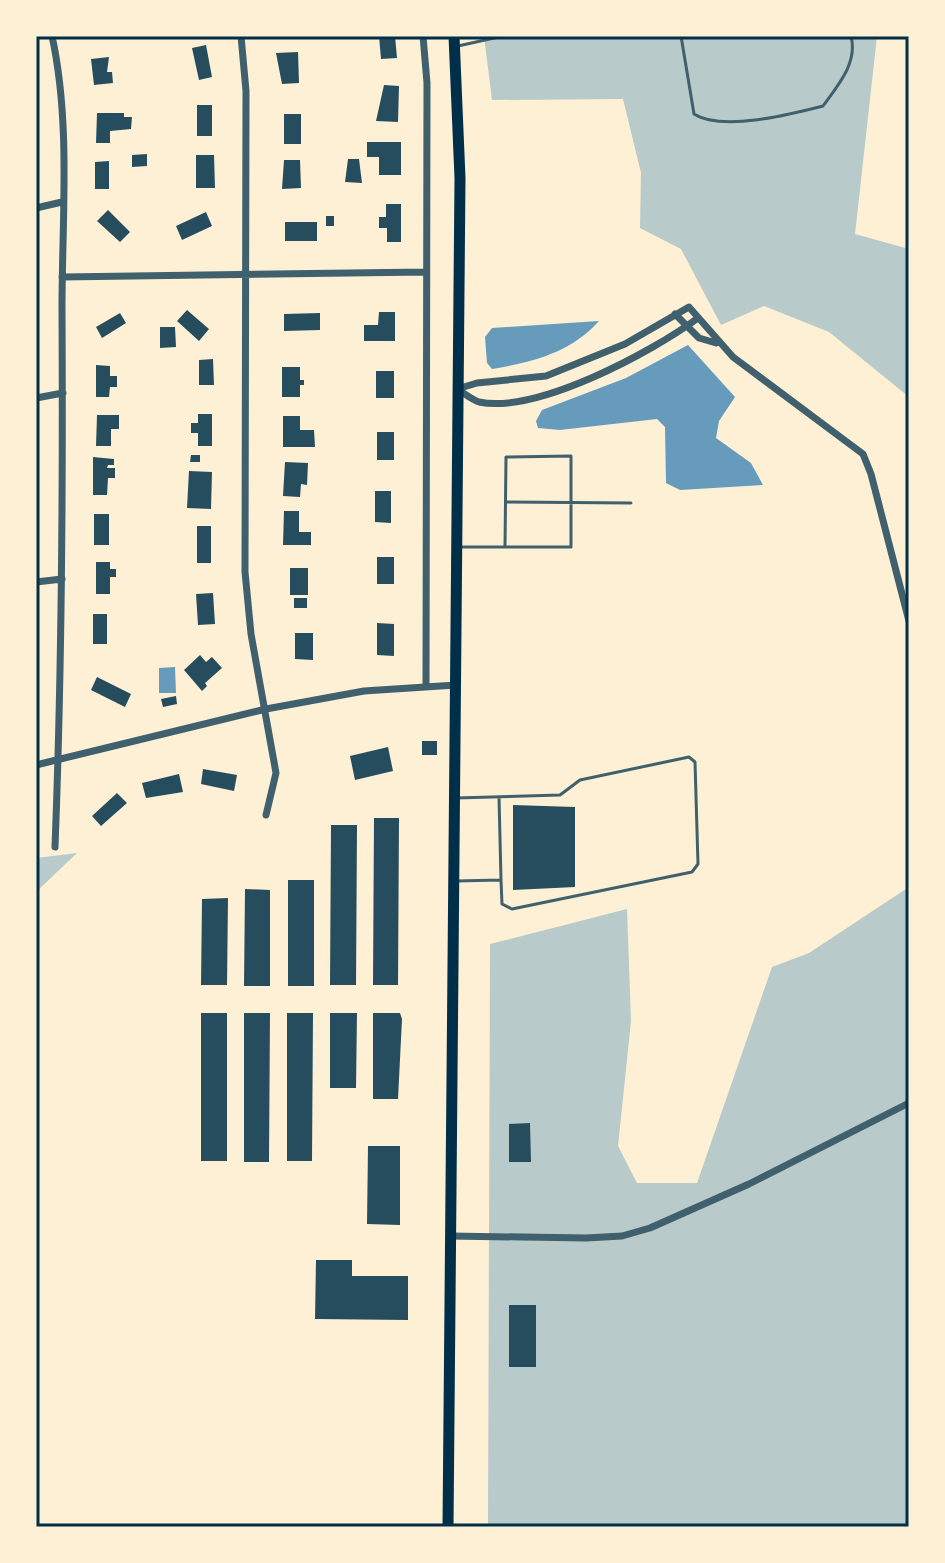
<svg xmlns="http://www.w3.org/2000/svg" width="945" height="1563" font-family="'Roboto Condensed',sans-serif">
	<style>
		.green { fill: #b9caca }
		.water { fill: #669bbc }
		.building { fill: #264d5e }
		.lines { fill: none; stroke-linecap: round; stroke-linejoin: round }
		.service { stroke: #3f606c; stroke-width: 3 }
		.minor { stroke: #3f606c; stroke-width: 7 }
		.trunk { stroke: #003049; stroke-width: 11 }
		.neatline { fill: none; stroke: #003049; stroke-width: 3 }
	</style>
	<rect width="100%" height="100%" fill="#fdf0d5"/>
	<path class="green" d="M484,36H877L855,234L909,249V397L829,332L764,306L721,325L681,249L640,228L641,173L623,99L492,100Z
		M77,853L36,892V858Z
		M909,887V1527H488L490,944L627,909L631,1021L618,1146L637,1183H697L772,967L809,953Z"/>
	<path class="water" d="M599,321C570,353 533,362 492,369L487,363L485,337L492,328Z
		M688,345L735,397L719,421L716,438L751,463L763,485L680,490L666,483L665,427L657,419L560,430L538,428L536,421L542,410L626,378Z
		M175,667L176,693H159V668Z"/>
	<path class="building" d="M379,36H395L397,58L381,59Z
		M206,45L212,77L199,80L192,48Z
		M298,52L299,83L282,84L276,53Z
		M109,57L107,72H112L113,83L94,85L91,59Z
		M384,85L399,86L398,122L376,121Z
		M197,105H212V136H197Z
		M97,113H124V117H132L131,129L110,131V143H96Z
		M284,114H301V144H284Z
		M367,142H401V175H379V157H367Z
		M147,154V166L132,167V155Z
		M196,155H214L215,188H196Z
		M348,159H359L362,183L345,182Z
		M284,160H300L301,188L282,189Z
		M109,161V189H95V162Z
		M386,204H401V242H387V228H379V217H386Z
		M108,210L130,232L120,242L97,221Z
		M206,212L212,226L182,240L176,226Z
		M326,216H334V226H326Z
		M285,222H317V241H285Z
		M187,310L209,329L199,341L177,321Z
		M379,312H395V341H364V325H378Z
		M120,313L126,323L102,338L96,327Z
		M320,313V330L284,331V314Z
		M160,327H175L176,347L160,348Z
		M213,359L214,385H199V360Z
		M96,365L110,366V376H117V387H110L109,397H96Z
		M282,367H300V380H304V385H300V397H282Z
		M376,371H394V398H376Z
		M198,414H212V446H198V433H191V423H198Z
		M97,415H119V429H111V446H96Z
		M283,416H300V430H314L315,447H283Z
		M377,432H394V460H377Z
		M191,455H200V462H190Z
		M93,457L114,459V465H108L107,468H115V478H108L107,495H93Z
		M285,462L308,463L307,485L301,484L300,497L283,496Z
		M189,471L212,472L211,509L187,508Z
		M375,491H391V523L375,522Z
		M284,511H299V532H311V545H283Z
		M94,514H109V545H94Z
		M197,526H211V563H197Z
		M377,557H394V584H377Z
		M96,562H110V569H116V577H110V594H96Z
		M290,568H308V595H290Z
		M213,593L215,624L198,625L196,594Z
		M294,598H307V608H294Z
		M93,614H107V644H93Z
		M377,623L394,624V656L377,655Z
		M295,633H313V660L295,659Z
		M200,655L206,662L212,657L222,668L205,683L207,686L202,691L184,670Z
		M97,677L131,694L125,707L91,690Z
		M176,696L177,704L163,707L161,699Z
		M422,741H437V755H422Z
		M388,747L393,771L355,780L350,756Z
		M203,769L237,775L234,791L201,784Z
		M179,774L183,792L146,798L142,783Z
		M117,793L127,803L101,826L92,816Z
		M513,805L575,807V887L513,890Z
		M374,818H399L398,985H373Z
		M331,825H357L356,985H330Z
		M288,880H314V986H288Z
		M245,889L270,890V986H244Z
		M228,898L227,985H201L202,899Z
		M201,1013H227V1161H201Z
		M244,1013H270L269,1162H244Z
		M287,1013H313L312,1161H287Z
		M330,1013H357L356,1088H330Z
		M373,1013H400L402,1019L398,1099H373Z
		M530,1123L531,1162H509V1124Z
		M368,1146H400V1225L367,1224Z
		M316,1260H352V1276H408V1320L315,1319Z
		M509,1305H536V1367H509Z"/>
	<g class="lines">
		<path class="service" d="M681,36L694,114C722,132 792,114 823,106C838,85 858,63 851,36
			M458,46L503,36
			M506,502L631,503
			M460,547H571V456L506,457L505,547
			M499,797L501,880
			M456,798L560,795L580,780L689,757L695,762L698,864L692,872L512,909L502,904L501,880L456,881"/>
		<path class="minor" d="M52,36C71,123 62,219 62,308C63,487 62,667 55,847
			M241,36L246,91L245,572L251,634L276,773L266,815
			M423,36L427,83L426,687
			M36,208L62,202
			M62,277L425,272
			M675,314L699,338L716,343
			M457,389L477,383L546,376L625,344L689,307L733,357L863,454L871,474L909,621
			M457,389C464,393 472,400 479,402C537,414 652,352 698,318
			M36,398L63,393
			M36,582L62,579
			M36,765L266,709L364,691L456,685
			M450,1236L586,1238L622,1236L650,1228L749,1184L909,1103"/>
		<path class="trunk" d="M448,1527L460,178L454,36"/>
	</g>
	<rect width="945" height="1563" fill="none" stroke="#fdf0d5" stroke-width="76"/>
	<rect x="38" y="38" width="869" height="1487" class="neatline"/>
</svg>
